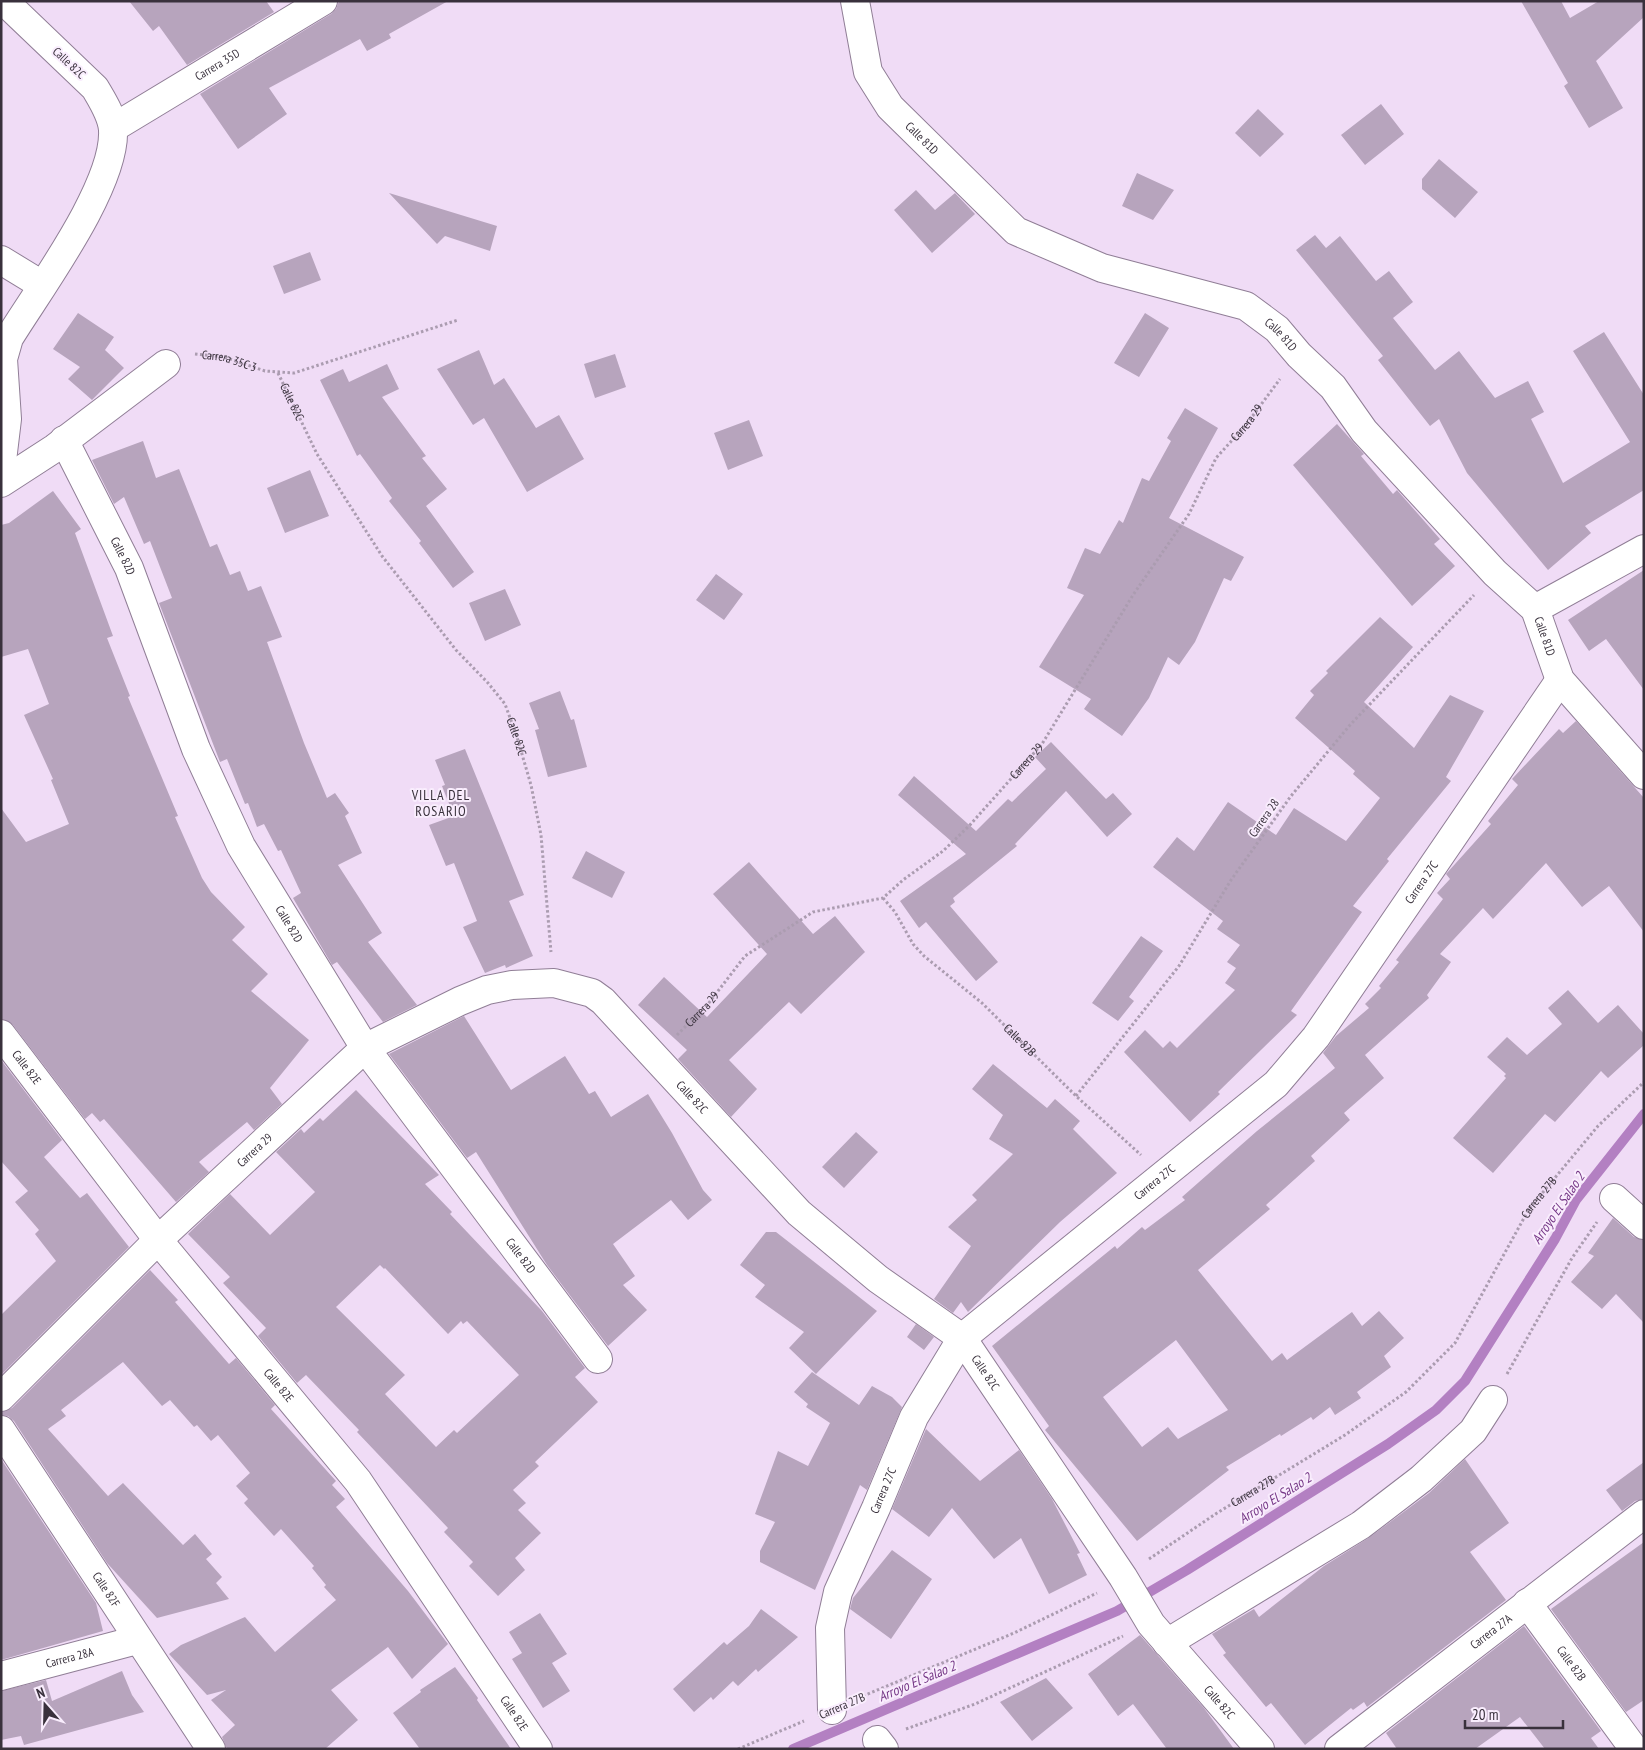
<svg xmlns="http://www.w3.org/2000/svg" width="1645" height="1750" font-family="'PT Sans Narrow',sans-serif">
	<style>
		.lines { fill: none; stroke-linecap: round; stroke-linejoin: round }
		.stream { stroke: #b380c2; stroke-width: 10 }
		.building { fill: #b7a4bd; fill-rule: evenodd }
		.minor-casing { stroke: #907e96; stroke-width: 30 }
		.path { stroke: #ab9cb0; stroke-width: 3; stroke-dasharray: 2.5 2.5; stroke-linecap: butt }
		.minor { stroke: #fff; stroke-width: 28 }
		.labels { text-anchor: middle; stroke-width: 4; stroke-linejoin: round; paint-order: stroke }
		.street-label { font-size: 12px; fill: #39313c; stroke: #f9edfd }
		.neighbourhood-label { font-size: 14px; letter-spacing: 1px; fill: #39313c; stroke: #f9edfd }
		.water-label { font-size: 14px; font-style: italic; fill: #753786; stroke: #f9edfd }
	</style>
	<rect width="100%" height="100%" fill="#f0dcf6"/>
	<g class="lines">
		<path class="stream" d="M793,1749L1117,1611L1187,1570L1388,1444L1436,1410L1465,1381L1555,1239L1576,1200L1644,1114"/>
	</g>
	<path class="building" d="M129,1H266L274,12L187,65L159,26L153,31Z
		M339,1H448L389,34L391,38L367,51L360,39L269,88L287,114L238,149L200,94L331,14L336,9Z
		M1521,1H1561L1570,18L1599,1H1644V17L1596,61L1623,108L1589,128L1564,86L1568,83Z
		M1381,104L1404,134L1365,165L1341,135Z
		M1258,109L1284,134L1260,157L1235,133Z
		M1439,159L1478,192L1455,218L1422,189V179Z
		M1137,173L1174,190L1153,220L1122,206Z
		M916,190L935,210L955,193L975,214L932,253L894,210Z
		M389,193L497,226L490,251L445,236L437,244Z
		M1315,235L1326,248L1340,236L1376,281L1389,271L1413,302L1393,318L1435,370L1459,351L1495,398L1528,381L1544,412L1531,419L1563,483L1630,442L1573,351L1604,332L1644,395V490L1585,526L1591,533L1548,570L1467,473L1439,419L1430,426L1378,360L1383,356L1296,250Z
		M310,252L321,280L284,294L273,266Z
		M78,313L114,337L105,350L124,368L92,400L68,379L80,367L53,349Z
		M1145,313L1169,328L1139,377L1114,363Z
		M479,350L494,385L504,378L536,428L559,415L584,459L527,492L484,418L473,425L437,369Z
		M615,354L626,387L595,398L584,364Z
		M387,364L399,389L382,397L426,456L422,458L447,489L426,506L474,572L453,588L419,543L421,541L389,501L392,498L360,454L357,456L320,380L343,369L349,382Z
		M1185,408L1218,428L1169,518L1244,557L1231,581L1224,578L1195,642L1179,665L1168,657L1149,698L1122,736L1084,709L1091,699L1039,667L1084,595L1067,588L1085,548L1100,554L1119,520L1123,523L1142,478L1149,481L1171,441L1167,438Z
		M749,420L763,456L728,470L714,433Z
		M1337,424L1364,454L1361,456L1393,494L1397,490L1440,539L1434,544L1455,566L1412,606L1293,465Z
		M143,441L156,478L179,469L210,547L217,544L230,575L240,571L248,591L261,586L282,637L267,642L304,743L327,798L335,793L349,813L345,816L362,853L338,865L382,933L368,942L417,1005L383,1022L337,962L332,965L293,898L301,893L281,850L278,851L264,824L257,827L248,803L245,804L227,759L220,762L159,603L172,598L150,541L144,544L124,497L114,504L92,460Z
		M310,470L329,516L285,533L267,488Z
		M53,491L81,529L75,533L113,636L107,638L130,696L128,697L178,816L175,817L202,878L211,892L245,927L232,940L268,974L251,991L309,1040L270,1088L282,1104L254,1130L247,1122L199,1162L209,1172L176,1202L104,1119L100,1122L92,1113L85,1119L13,1025L1,1019V808L26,842L69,824L51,780L53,779L24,715L49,704L28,649L1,657V525L9,523Z
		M1644,570V690L1606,639L1589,651L1568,620Z
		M716,574L743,594L724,620L696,600Z
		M505,589L521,625L485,641L469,603Z
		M1380,617L1413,647L1364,702L1414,748L1450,695L1484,711L1446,777L1451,781L1387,859L1389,861L1353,906L1362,912L1291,1011L1297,1015L1218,1092L1220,1094L1190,1122L1124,1052L1145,1030L1163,1048L1170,1041L1177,1048L1235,990L1225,983L1236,968L1227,962L1240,945L1217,929L1223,921L1153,867L1177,837L1194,851L1228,802L1276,835L1294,808L1346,841L1380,798L1353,774L1355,771L1295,718L1314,695L1310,691L1328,673L1326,671Z
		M560,691L571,720L574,719L587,767L548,777L535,730L539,729L529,703Z
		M1576,721L1644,798V932L1609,886L1582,907L1546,863L1493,919L1483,908L1440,954L1451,962L1427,995L1429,998L1365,1055L1384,1078L1344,1113L1350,1120L1311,1156L1315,1161L1266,1205L1270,1209L1198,1270L1272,1361L1282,1353L1287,1360L1352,1312L1362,1326L1379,1311L1404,1338L1384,1356L1391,1367L1357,1392L1361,1398L1335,1415L1330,1407L1313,1420L1311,1417L1281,1436L1280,1434L1226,1467L1229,1470L1137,1541L1045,1430L1049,1426L992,1346L1115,1246L1117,1249L1142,1227L1145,1230L1185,1200L1182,1197L1257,1131L1335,1068L1323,1053L1336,1036L1369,1008L1365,1004L1381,988L1379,986L1399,962L1396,960L1443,899L1437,893L1450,879L1446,874L1491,824L1488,821L1518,785L1512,779L1559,729L1563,733ZM1176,1340L1228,1410L1178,1439L1168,1427L1142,1447L1103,1397Z
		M1051,742L1106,799L1113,793L1132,814L1107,837L1066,791L1015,844L1017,846L953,898L955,902L950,906L998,962L976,981L926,922L919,928L900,901L966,854L898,795L914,776L976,831L1008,799L1012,802L1046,769L1035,757Z
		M465,749L524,895L509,901L533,956L506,968L505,965L485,973L463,927L477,921L454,863L446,866L429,825L454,816L442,786L445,785L435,760Z
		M586,851L625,872L612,898L572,878Z
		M749,862L813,934L835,916L865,952L801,1014L789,1002L729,1060L757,1089L731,1117L678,1059L687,1050L638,1005L664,977L707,1017L767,954L713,894Z
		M1141,936L1163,951L1129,997L1134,1001L1118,1021L1092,1003Z
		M1568,990L1598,1023L1618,1005L1644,1034V1045L1608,1078L1601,1071L1555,1122L1545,1114L1493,1173L1453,1138L1506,1078L1504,1076L1506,1074L1487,1057L1507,1037L1527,1055L1562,1024L1548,1008Z
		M464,1016L511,1090L565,1056L589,1094L595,1091L611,1117L648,1094L672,1133L703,1190L712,1200L688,1220L671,1200L613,1244L635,1276L623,1285L647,1310L608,1346L547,1265L476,1152L467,1158L389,1054Z
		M1,1060L62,1140L44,1157L80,1198L87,1193L129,1247L1,1375V1315L56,1261L35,1234L39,1230L15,1202L28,1191L1,1161Z
		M993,1064L1047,1108L1055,1099L1080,1121L1073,1129L1117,1173L1060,1222L968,1312L961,1302L953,1313L934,1299L971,1246L948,1227L977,1200L972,1195L1013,1154L989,1139L1003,1115L972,1089Z
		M356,1090L439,1175L425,1184L452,1212L450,1214L542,1311L585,1368L575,1377L598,1402L535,1462L539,1466L513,1490L526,1503L518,1510L541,1533L515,1558L525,1570L498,1596L469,1566L473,1562L444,1532L448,1528L357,1432L359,1430L306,1375L297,1383L258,1336L266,1328L223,1283L230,1277L188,1234L230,1194L270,1235L315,1192L276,1152L301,1129L304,1133L320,1118L323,1121ZM380,1265L384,1269L385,1268L448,1334L461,1321L463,1324L467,1321L519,1375L457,1433L454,1430L436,1447L385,1394L405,1375L336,1307Z
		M856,1132L878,1152L844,1188L822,1167Z
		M1613,1218L1634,1237L1644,1240V1323L1616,1294L1602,1309L1571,1282L1594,1256L1588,1253Z
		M766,1232H776L877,1311L816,1374L789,1348L804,1332L755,1297L765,1285L740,1265Z
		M150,1270L178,1300L175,1302L229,1364L236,1358L275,1405L271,1409L336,1481L332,1485L345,1499L336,1507L408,1591L448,1644L412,1679L388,1647L331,1690L358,1720L325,1749H227L222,1737L235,1725L211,1700L226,1690L207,1695L169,1654L181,1645L245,1617L275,1652L336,1600L324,1587L326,1585L312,1568L314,1566L281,1529L274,1536L244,1503L248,1499L236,1486L250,1473L218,1435L211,1441L197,1425L194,1427L170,1400L162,1406L123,1362L61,1410L66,1416L48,1429L108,1496L123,1483L183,1545L195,1534L212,1554L206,1559L222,1577L216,1583L229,1599L157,1618L107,1563L14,1421L8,1416L1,1415V1412L12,1408Z
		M916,1324L934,1337L924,1350L907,1337Z
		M812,1372L859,1405L872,1386L892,1397L902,1407L867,1490L860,1485L815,1590L760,1562V1551L775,1522L755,1514L778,1451L808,1466L830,1423L806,1407L808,1404L794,1392Z
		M926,1429L980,1481L1019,1450L1052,1499L1080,1553L1077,1554L1087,1575L1049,1594L1021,1538L994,1559L952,1508L929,1537L892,1509Z
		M1,1459L96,1603L103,1631L1,1660Z
		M1465,1459L1509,1523L1470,1552L1506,1600L1367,1707L1364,1702L1353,1710L1351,1708L1305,1745L1271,1703L1266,1707L1223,1655L1226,1653L1212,1634L1254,1609L1259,1617L1324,1566L1370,1537L1429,1493Z
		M1644,1462V1499L1635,1501L1622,1511L1606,1490Z
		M1644,1542V1700L1626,1712L1551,1609Z
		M892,1550L932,1579L891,1639L850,1609L853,1598Z
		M761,1609L798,1637L758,1672L756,1669L738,1686L733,1681L713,1700L711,1697L694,1712L673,1689L724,1642L727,1645L749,1626Z
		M540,1613L567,1654L552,1663L570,1691L543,1708L512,1659L522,1653L509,1632Z
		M1524,1626L1601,1731L1591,1738L1599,1749H1545L1520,1717L1475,1749H1397L1386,1733Z
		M1140,1635L1204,1708L1234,1749H1167L1133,1704L1118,1716L1088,1674Z
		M455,1667L478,1698L477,1700L511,1749H420L393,1713L421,1692L420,1690Z
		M122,1671L132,1695L144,1712L24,1745L21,1736L1,1740V1691L46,1680L52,1701Z
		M1046,1678L1073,1708L1032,1741L1000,1702Z"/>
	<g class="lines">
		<defs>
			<g id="minor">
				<path id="s6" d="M855,1L868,72L890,107L1016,231L1102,268L1246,306L1277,329L1299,355L1333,387L1364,431L1495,573L1535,609L1560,680L1644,775"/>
				<path id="s7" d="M113,128L323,1"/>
				<path d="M1,260L42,285"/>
				<path id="s8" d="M64,440L129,568L196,749L241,846L365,1048L598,1359"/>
				<path d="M1,469L7,419L3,359L9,338C39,289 116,186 113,130C112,115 102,100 95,88L4,1"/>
				<path d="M1,483L55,448L166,364"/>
				<path d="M1535,609L1644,549"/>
				<path id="s9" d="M1,1034L158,1240L358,1481L538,1749"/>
				<path d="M1614,1198L1644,1225"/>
				<path id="s10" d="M1,1397L158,1240L365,1048L460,1001L487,990L512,985L554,983L592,993L603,1001L799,1213L878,1279L962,1338L1123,1577L1151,1624L1260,1749"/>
				<path id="s11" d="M1,1430L211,1749"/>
				<path id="s12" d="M1527,1603L1634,1749"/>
				<path d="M1167,1643L1361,1525L1421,1479L1473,1431L1493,1400"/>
				<path id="s13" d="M1,1676L137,1640"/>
				<path id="s14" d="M832,1710L830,1628L838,1592L876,1508L914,1417L962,1338L1276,1084L1316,1037L1560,680"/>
				<path d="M877,1740L884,1749"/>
				<path id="s15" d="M1339,1749L1644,1514"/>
			</g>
		</defs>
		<use href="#minor" class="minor-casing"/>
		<g class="path">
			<path id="s1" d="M195,354L224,357L265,371L294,373L458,320"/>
			<path id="s2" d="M278,373L317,454L382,556L456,650L488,683L505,704L517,737L531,785L541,835L551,952"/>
			<path id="s3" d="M883,898L895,912L913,944L924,956L982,1003L1076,1096L1141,1155"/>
			<path id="s4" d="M677,1035L708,1004L745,956L813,912L883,898L903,880L943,851L969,826L1042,744L1133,595L1189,514L1216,458L1246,425L1280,379"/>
			<path d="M1076,1096L1179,966L1231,880L1291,796L1350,725L1474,595"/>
			<path d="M1507,1374L1572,1258L1597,1222"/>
			<path id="s5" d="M1149,1559L1217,1513L1345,1435L1406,1392L1455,1343L1529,1209L1598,1126L1644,1082"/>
			<path d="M863,1696L1014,1633L1097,1593"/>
			<path d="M906,1729L975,1704L1123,1636"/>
			<path d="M738,1749L804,1721"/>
		</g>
		<use href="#minor" class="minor"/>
	</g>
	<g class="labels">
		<g class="street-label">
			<text transform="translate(69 63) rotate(43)" y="4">Calle 82C</text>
			<text dy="4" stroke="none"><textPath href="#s7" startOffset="122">Carrera 35D</textPath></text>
			<text dy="4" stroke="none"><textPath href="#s6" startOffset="158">Calle 81D</textPath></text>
			<text dy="4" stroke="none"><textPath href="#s6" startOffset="578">Calle 81D</textPath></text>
			<text dy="4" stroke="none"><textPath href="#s1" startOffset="35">Carrera 35C 3</textPath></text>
			<text dy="4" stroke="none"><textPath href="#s2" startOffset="32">Calle 82C</textPath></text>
			<text dy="4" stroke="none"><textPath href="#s4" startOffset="861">Carrera 29</textPath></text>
			<text dy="4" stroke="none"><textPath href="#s8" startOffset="130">Calle 82D</textPath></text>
			<text dy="4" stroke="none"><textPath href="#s6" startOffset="982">Calle 81D</textPath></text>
			<text dy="4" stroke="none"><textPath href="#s2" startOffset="438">Calle 82C</textPath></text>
			<text dy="4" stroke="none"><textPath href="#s4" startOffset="456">Carrera 29</textPath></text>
			<text transform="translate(1264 818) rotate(-55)" y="4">Carrera 28</text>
			<text dy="4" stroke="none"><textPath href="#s14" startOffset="1055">Carrera 27C</textPath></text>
			<text dy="4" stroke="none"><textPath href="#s8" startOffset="535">Calle 82D</textPath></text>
			<text dy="4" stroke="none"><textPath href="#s4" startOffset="36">Carrera 29</textPath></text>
			<text dy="4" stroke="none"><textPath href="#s3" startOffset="199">Calle 82B</textPath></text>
			<text dy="4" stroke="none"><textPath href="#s9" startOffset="42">Calle 82E</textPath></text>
			<text dy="4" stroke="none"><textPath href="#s10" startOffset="891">Calle 82C</textPath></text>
			<text dy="4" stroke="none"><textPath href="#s10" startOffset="354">Carrera 29</textPath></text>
			<text dy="4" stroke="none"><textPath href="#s14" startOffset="650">Carrera 27C</textPath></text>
			<text dy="4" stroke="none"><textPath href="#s5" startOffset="544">Carrera 27B</textPath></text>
			<text dy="4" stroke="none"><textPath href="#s8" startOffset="940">Calle 82D</textPath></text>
			<text dy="4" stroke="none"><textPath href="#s10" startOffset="1296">Calle 82C</textPath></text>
			<text dy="4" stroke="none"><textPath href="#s9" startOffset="448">Calle 82E</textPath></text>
			<text dy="4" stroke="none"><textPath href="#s14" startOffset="230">Carrera 27C</textPath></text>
			<text dy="4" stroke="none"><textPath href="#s5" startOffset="124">Carrera 27B</textPath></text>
			<text dy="4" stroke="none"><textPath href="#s11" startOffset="191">Calle 82F</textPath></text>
			<text dy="4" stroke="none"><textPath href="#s15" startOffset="192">Carrera 27A</textPath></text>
			<text dy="4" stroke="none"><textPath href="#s13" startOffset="71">Carrera 28A</textPath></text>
			<text dy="4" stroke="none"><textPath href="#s12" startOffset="75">Calle 82B</textPath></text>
			<text dy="4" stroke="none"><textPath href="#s10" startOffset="1701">Calle 82C</textPath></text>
			<text transform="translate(842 1706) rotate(-23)" y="4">Carrera 27B</text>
			<text dy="4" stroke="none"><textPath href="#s9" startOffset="852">Calle 82E</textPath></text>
		</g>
		<g class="neighbourhood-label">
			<text x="441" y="800">VILLA DEL<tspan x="441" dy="16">ROSARIO</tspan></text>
		</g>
		<g class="water-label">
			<text transform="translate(1558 1208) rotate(-56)" y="5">Arroyo El Salao 2</text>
			<text transform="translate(1275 1498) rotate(-32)" y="5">Arroyo El Salao 2</text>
			<text transform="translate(917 1681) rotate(-23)" y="5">Arroyo El Salao 2</text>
		</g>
	</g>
	<rect width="1645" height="1750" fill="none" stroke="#39313c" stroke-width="5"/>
	<g transform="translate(45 1705) rotate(340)" stroke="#f9edfd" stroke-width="4" paint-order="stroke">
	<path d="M0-4L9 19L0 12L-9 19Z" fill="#39313c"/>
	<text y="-8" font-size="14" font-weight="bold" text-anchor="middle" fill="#39313c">N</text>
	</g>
	<path d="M1465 1720v8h98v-8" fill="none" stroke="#39313c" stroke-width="2.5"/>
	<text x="1472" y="1720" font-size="15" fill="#39313c" stroke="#f9edfd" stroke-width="4" paint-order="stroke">20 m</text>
</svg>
